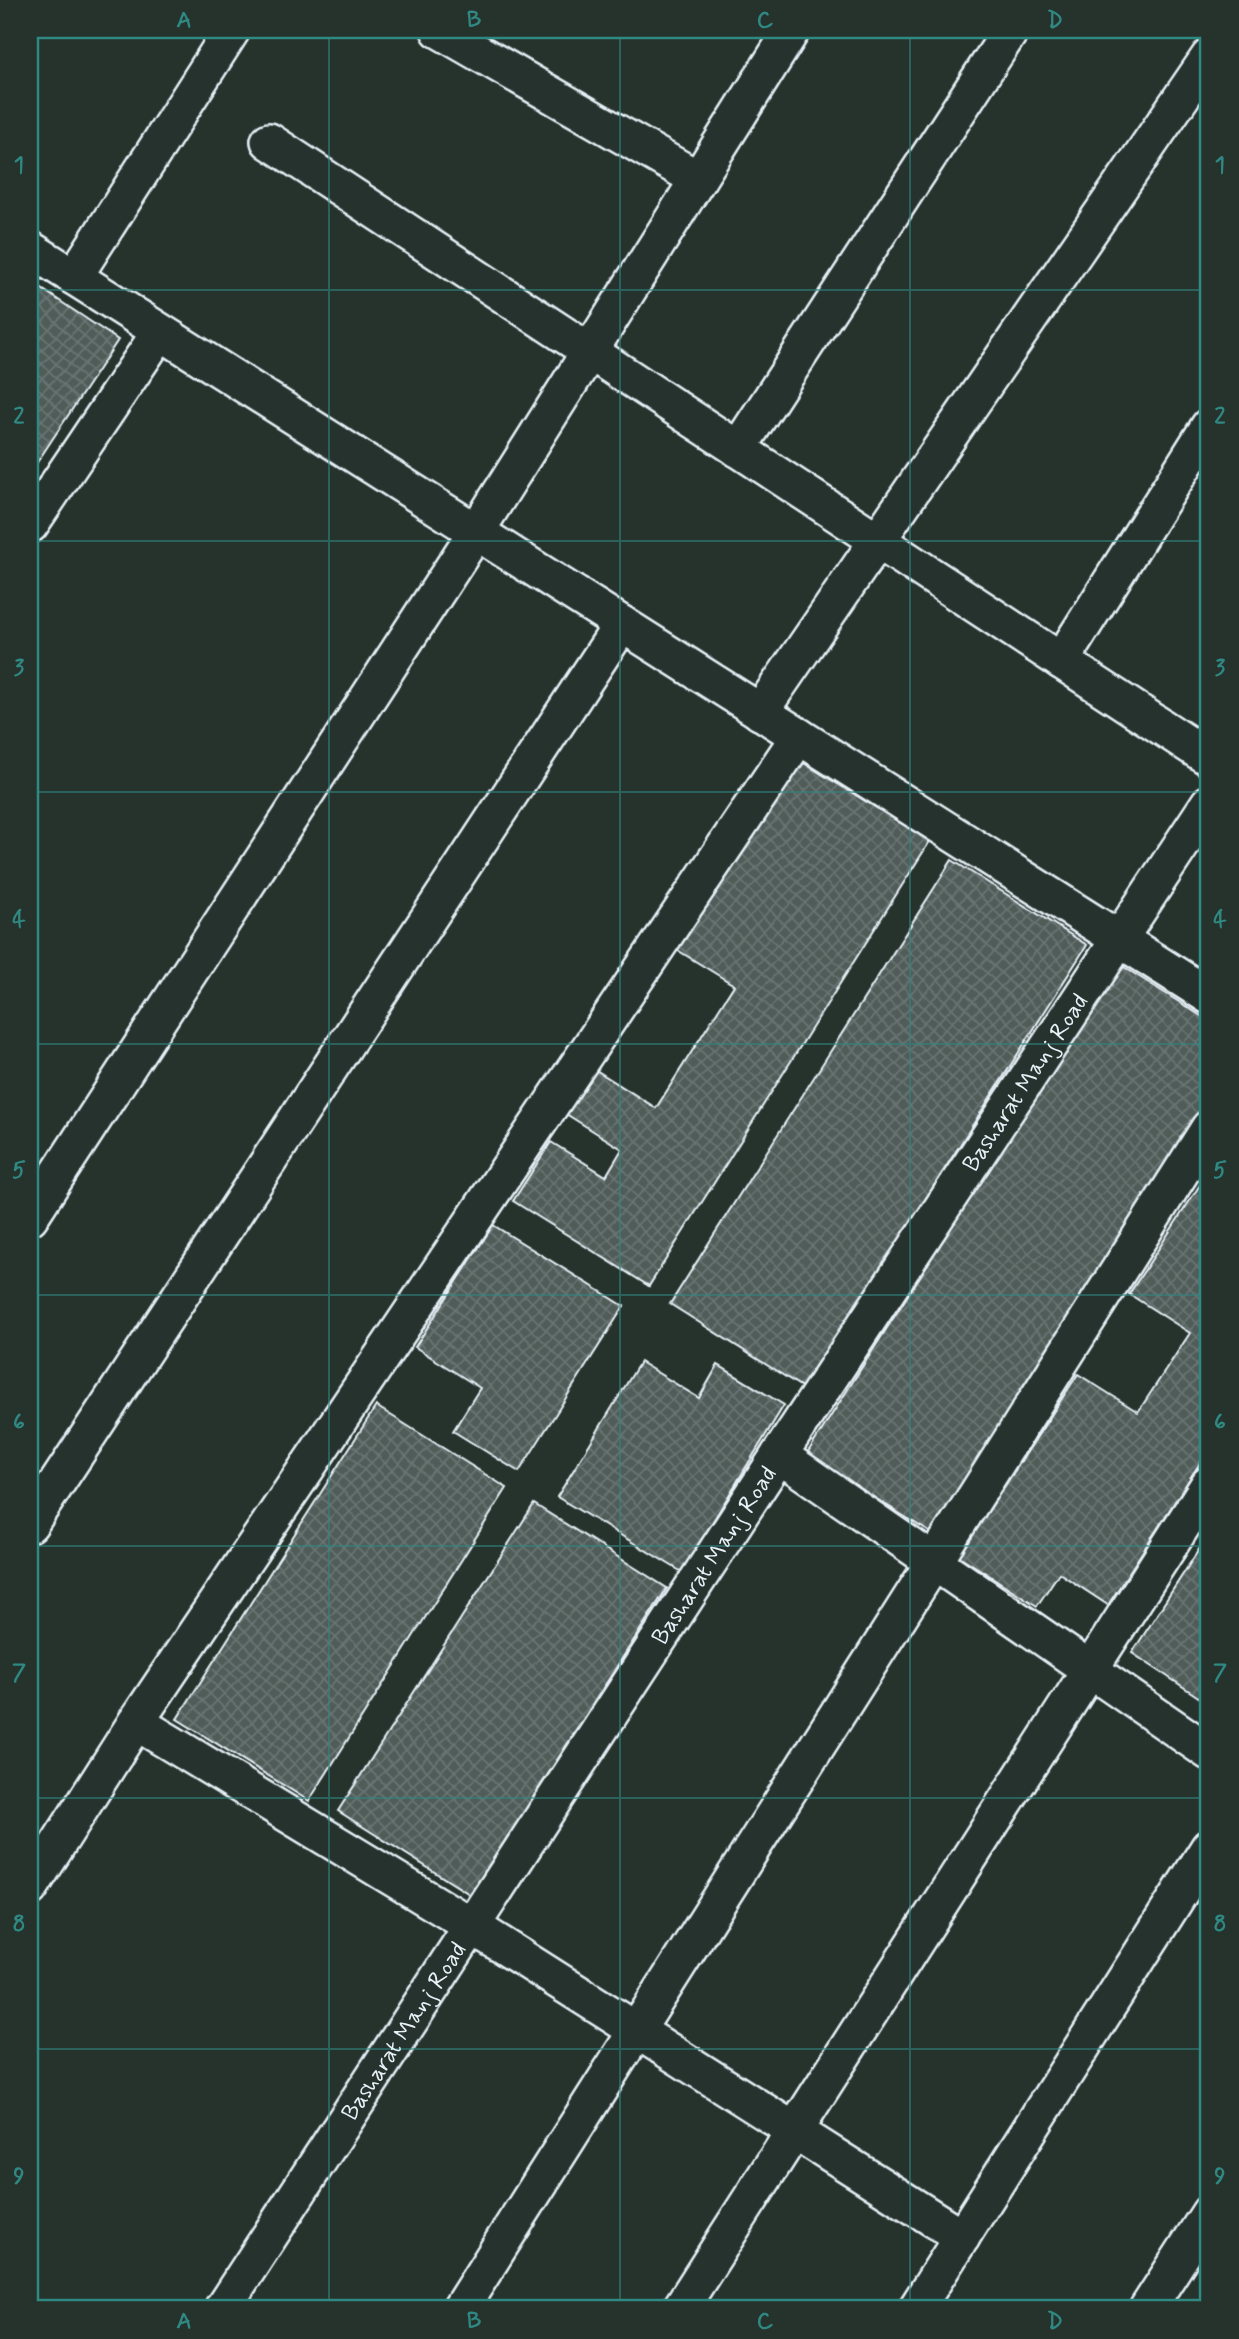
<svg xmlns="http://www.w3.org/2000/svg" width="1239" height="2339" font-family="Mynerve,sans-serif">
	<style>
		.building { fill: url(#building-cross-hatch); stroke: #e8f1f8; stroke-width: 2 }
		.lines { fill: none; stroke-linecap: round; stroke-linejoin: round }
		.street-casing { stroke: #e8f1f8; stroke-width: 40 }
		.street { stroke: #26332d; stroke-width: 35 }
		.grid { fill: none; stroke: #308883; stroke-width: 2; stroke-opacity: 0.55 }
		.labels { text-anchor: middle; stroke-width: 7; stroke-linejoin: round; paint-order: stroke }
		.street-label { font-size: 24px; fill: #e8f1f8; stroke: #26332d }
		.neatline { fill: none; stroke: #308883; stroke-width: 2.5 }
		.grid-label { font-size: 23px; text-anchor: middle; font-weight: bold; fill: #308883 }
	</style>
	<defs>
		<pattern id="building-cross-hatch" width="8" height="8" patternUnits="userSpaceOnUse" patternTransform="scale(1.75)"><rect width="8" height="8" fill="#505c59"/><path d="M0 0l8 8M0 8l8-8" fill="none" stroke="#697472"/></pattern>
	</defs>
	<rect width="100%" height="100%" fill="#26332d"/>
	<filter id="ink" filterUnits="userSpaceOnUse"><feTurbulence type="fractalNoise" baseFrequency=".0143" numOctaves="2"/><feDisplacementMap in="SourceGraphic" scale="14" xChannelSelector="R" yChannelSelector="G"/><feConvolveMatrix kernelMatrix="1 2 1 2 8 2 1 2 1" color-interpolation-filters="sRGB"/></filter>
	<g filter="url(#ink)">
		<path class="building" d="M30,281L118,340L30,473Z
			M794,757L930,841L649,1286L513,1201L551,1142L606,1176L622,1149L566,1114L594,1069L656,1108L734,985L674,948Z
			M952,860L1087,945L805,1389L670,1304Z
			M1119,964L1209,1021V1097L931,1533L806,1455Z
			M1209,1171V1449L1108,1605L1059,1573L1037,1606L959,1556L1078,1374L1138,1412L1190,1333L1129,1294Z
			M493,1225L624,1306L519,1472L453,1431L480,1388L415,1347Z
			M640,1362L699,1398L718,1365L784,1405L682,1572L557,1497Z
			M376,1406L507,1488L309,1801L177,1719Z
			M534,1504L667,1588L471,1895L338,1811Z
			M1209,1534V1704L1132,1653Z"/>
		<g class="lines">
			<defs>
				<g id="street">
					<path d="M439,30L698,179"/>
					<path d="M269,141L1209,758"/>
					<path d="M30,249L1209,996"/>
					<path d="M74,277L232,30"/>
					<path d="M738,449L1011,30"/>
					<path d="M30,525L160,332"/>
					<path d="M1061,661L1209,426"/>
					<path d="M760,712L1209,57"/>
					<path d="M30,1217L476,532L792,30"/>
					<path d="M779,1455L1209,1752"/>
					<path d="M30,1524L622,624"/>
					<path d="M136,1722L472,1926L962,2237"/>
					<path d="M30,1888L136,1722L799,736"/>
					<path id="s1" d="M222,2309L779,1455L1209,803"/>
					<path d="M460,2309L1209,1128"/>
					<path d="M680,2309L1209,1484"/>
					<path d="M916,2309L1209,1847"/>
					<path d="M1147,2309L1209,2213"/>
				</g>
			</defs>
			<use href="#street" class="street-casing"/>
			<use href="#street" class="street"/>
		</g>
	</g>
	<path class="grid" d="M329,30V2309M620,30V2309M910,30V2309M30,290H1209M30,541H1209M30,792H1209M30,1044H1209M30,1295H1209M30,1546H1209M30,1798H1209M30,2049H1209"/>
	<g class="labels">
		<g class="street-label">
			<text dy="8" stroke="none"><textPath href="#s1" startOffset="1466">Basharat Manj Road</textPath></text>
			<text dy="8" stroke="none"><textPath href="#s1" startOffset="900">Basharat Manj Road</textPath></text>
			<text dy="8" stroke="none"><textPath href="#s1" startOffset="332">Basharat Manj Road</textPath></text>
		</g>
	</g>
	<rect width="1239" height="2339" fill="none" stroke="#26332d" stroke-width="77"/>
	<rect x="38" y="38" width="1162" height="2262" class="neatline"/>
	<g class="grid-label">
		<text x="184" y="27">A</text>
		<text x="474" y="27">B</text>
		<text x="765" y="27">C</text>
		<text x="1055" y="27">D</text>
		<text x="19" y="172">1</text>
		<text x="1220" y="172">1</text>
		<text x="19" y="423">2</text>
		<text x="1220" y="423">2</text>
		<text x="19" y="675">3</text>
		<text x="1220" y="675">3</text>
		<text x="19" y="926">4</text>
		<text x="1220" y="926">4</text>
		<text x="19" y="1177">5</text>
		<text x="1220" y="1177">5</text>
		<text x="19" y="1429">6</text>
		<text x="1220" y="1429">6</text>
		<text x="19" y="1680">7</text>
		<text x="1220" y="1680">7</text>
		<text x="19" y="1931">8</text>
		<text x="1220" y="1931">8</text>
		<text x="19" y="2183">9</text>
		<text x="1220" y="2183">9</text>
		<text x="184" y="2328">A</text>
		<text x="474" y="2328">B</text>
		<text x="765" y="2328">C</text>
		<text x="1055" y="2328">D</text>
	</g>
</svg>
